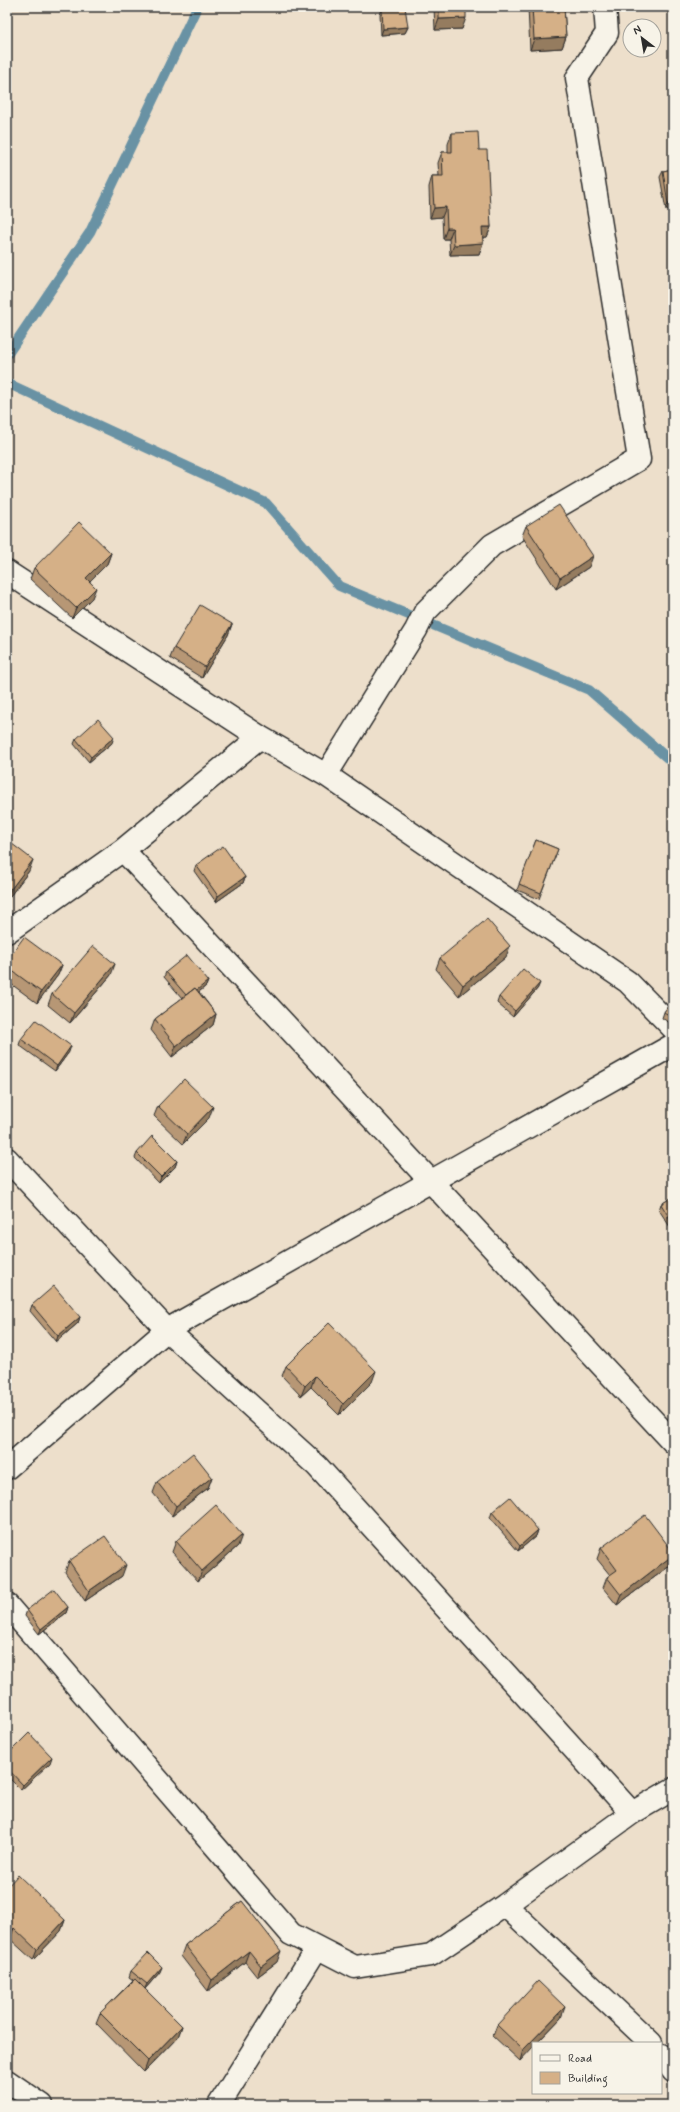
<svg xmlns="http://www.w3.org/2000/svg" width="680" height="2112" font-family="Mynerve,sans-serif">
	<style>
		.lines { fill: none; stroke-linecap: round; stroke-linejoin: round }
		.stream { stroke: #6992a4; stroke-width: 10 }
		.minor-casing { stroke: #2b2b2b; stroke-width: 25 }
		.minor { stroke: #f7f3e8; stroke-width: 22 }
		.wall { fill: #b79774; stroke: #2b2b2b }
		.shaded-wall { fill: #957b5e; stroke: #2b2b2b }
		.building { fill: #d5b087; stroke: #2b2b2b }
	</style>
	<rect width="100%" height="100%" fill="#eddfcb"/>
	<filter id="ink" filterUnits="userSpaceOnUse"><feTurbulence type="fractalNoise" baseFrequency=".025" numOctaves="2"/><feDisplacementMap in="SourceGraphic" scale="8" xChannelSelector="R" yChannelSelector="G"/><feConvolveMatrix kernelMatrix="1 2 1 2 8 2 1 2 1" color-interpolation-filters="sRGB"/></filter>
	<g filter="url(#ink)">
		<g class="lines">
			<path class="stream" d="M7,355L90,232L197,7
				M7,383L266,503L339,586L589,690L673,763"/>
			<defs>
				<path id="minor" d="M7,572L260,737L326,775L628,982L673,1028
					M326,775L416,630L425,612L492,545L639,459L577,78L607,33L605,7
					M123,850L673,1442
					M7,932L123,850L260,737
					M7,1159L167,1330L317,1466L632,1813
					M7,1468L167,1330L673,1045
					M7,1605L291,1934L355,1967L431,1955L505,1905L632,1813L673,1789
					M505,1905L651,2043
					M661,2055L673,2071
					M7,2081L42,2105
					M219,2105L317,1948"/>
			</defs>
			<use href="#minor" class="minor-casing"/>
			<use href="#minor" class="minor"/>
		</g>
		<path class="wall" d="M434,7H466L462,29L435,30Z
			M528,7H564L566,37L562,48L530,50Z
			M382,9L408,27L405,33L381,35L380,15Z
			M452,133L479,150L491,227L487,237H483V243L479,254L450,255L449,239H443L442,217L430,218L429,187L432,176H439L438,163L442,152H448V144Z
			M673,169V209L666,210L660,177L663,171Z
			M526,526L589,567L556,589L522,536Z
			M111,553L107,564L90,581L92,598L72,618L30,579L34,568Z
			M232,624L228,635L202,678L170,658L174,648Z
			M76,739L112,743L89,762L74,744Z
			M7,840L29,871L7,900Z
			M536,840L558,849L539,899L517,890Z
			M196,865L245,877L243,883L216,902L194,871Z
			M506,957L459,996L436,969L440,958Z
			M7,960L62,965L58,975L37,1003L7,981Z
			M166,972L208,981L206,986L199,992L216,1014L213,1025L172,1057L151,1030L155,1019L182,998L164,977Z
			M111,975L70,1023L48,1005L52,994Z
			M538,988L513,1017L497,1003L499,997Z
			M673,999V1025L662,1018L664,1012Z
			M21,1039L69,1052L55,1071L19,1045Z
			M158,1106L209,1118L183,1144L154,1116Z
			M137,1153L177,1161L175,1167L159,1183L135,1158Z
			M673,1197V1230H672L659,1210L661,1204Z
			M32,1305L80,1317L78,1323L56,1342L30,1311Z
			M286,1366L372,1382L339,1415L311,1387L301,1396L282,1376Z
			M212,1477L208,1488L172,1516L153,1493L157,1482Z
			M492,1512L538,1530L536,1536L518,1551L490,1518Z
			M176,1541L238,1546L198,1581L172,1552Z
			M601,1548L671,1565L617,1605L603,1588L607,1577L610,1575L597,1559Z
			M69,1561L122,1576L85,1601L65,1572Z
			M68,1607L66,1613L39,1634L25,1616L27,1610Z
			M7,1755L50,1763L21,1790L7,1776Z
			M7,1887L65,1920L61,1931L33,1960L10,1939Z
			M242,1901L277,1962L257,1977L245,1962L208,1991L181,1956L185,1945Z
			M131,1971L160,1972L145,1989L182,2026L178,2037L144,2072L96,2023L100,2013L133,1980L129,1977Z
			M561,2018L537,2043H533L520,2061L493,2036L497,2025Z"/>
		<path class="shaded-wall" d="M466,18L462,29L435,30L439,19Z
			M408,27L405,33L381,35L383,29Z
			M566,37L562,48L530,50L534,39Z
			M673,203V209L666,210L668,204Z
			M446,207L442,217L430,218L434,208Z
			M482,227H491L487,237L478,238Z
			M447,228H453L449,239H443Z
			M483,243L479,254L450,255L454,245Z
			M111,553L107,564L82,589L86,578Z
			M593,556L589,567L556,589L560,578Z
			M96,588L92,598L72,618L76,608Z
			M232,624L228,635L202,678L205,667Z
			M114,737L112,743L89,762L91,757Z
			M33,860L29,871L7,900L11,889Z
			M245,877L243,883L216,902L218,896Z
			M510,946L506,957L459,996L463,985Z
			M115,964L111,975L70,1023L74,1013Z
			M62,965L58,975L37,1003L41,992Z
			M208,981L206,986L185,1003L187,997Z
			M540,983L538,988L513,1017L515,1011Z
			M216,1014L213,1025L172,1057L176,1046Z
			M71,1046L69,1052L55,1071L57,1066Z
			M213,1107L209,1118L183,1144L187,1134Z
			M177,1161L175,1167L159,1183L161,1177Z
			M80,1317L78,1323L56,1342L58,1336Z
			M376,1371L372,1382L339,1415L343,1404Z
			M315,1376L311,1387L301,1396L305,1386Z
			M212,1477L208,1488L172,1516L176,1506Z
			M538,1530L536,1536L518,1551L520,1546Z
			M242,1535L238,1546L198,1581L202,1571Z
			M673,1555V1558L671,1565L617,1605L621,1595Z
			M126,1565L122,1576L85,1601L89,1591Z
			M68,1607L66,1613L39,1634L41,1629Z
			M52,1757L50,1763L21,1790L23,1785Z
			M65,1920L61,1931L33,1960L37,1950Z
			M14,1928L10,1939L7,1942V1935Z
			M249,1951L245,1962L208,1991L212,1980Z
			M281,1951L277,1962L257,1977L261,1966Z
			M162,1967L160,1972L144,1990L147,1984Z
			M565,2007L561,2018L537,2043H533V2047L520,2061L523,2050Z
			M182,2026L178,2037L144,2072L148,2061Z"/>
		<path class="building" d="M405,7L408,27L383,29L382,9Z
			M439,7H466V18L439,19Z
			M532,7H564L566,37L534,39Z
			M478,132L479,150H487L491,227H482L483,243L454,245L453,228H447L446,207L434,208L432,176H443L442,152H452V133Z
			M673,169V203L668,204L663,171Z
			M559,505L593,556L560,578L526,526Z
			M79,522L111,553L86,578L96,588L76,608L34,568Z
			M200,605L232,624L205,667L174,648Z
			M98,719L114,737L91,757L76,739Z
			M7,840L33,860L11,889L7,886Z
			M536,840L558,849L541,893L519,884Z
			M223,846L245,877L218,896L196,865Z
			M487,919L510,946L463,985L440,958Z
			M24,937L62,965L41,992L7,967V960Z
			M93,946L115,964L74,1013L52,994Z
			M187,955L208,981L197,990L195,988L186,995L166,972Z
			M523,969L540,983L515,1011L499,997Z
			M195,988L216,1014L176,1046L155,1019Z
			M673,999V1018L664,1012Z
			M36,1020L71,1046L57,1066L21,1039Z
			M184,1079L213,1107L187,1134L158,1106Z
			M152,1136L177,1161L161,1177L137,1153Z
			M673,1197V1224L661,1204Z
			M54,1286L80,1317L58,1336L32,1305Z
			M329,1323L376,1371L343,1404L315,1376L305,1386L286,1366Z
			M193,1453L212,1477L176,1506L157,1482Z
			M510,1497L538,1530L520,1546L492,1512Z
			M216,1505L242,1535L202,1571L176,1541Z
			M645,1515L673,1552V1555L621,1595L607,1577L617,1570L601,1548Z
			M105,1536L126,1565L89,1591L69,1561Z
			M54,1589L68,1607L41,1629L27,1610Z
			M29,1733L52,1757L23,1785L7,1768V1755Z
			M18,1875L65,1920L37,1950L14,1928L7,1935V1887Z
			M242,1901L281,1951L261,1966L249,1951L212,1980L185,1945Z
			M148,1953L162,1967L147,1984L131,1971Z
			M135,1979L182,2026L148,2061L100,2013Z
			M538,1981L565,2007L523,2050L497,2025Z"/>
	</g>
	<rect width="680" height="2112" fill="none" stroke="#f7f3e8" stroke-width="24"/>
	<rect x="12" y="12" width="656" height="2088" fill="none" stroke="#2b2b2b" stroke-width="1.5" filter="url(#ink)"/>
	<rect x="532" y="2042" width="130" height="52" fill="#f7f3e8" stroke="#a5a39c"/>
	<rect x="540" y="2055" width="20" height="6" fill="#f7f3e8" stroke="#a5a39c"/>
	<text x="568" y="2062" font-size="12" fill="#2b2b2b">Road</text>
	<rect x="540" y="2072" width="20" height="12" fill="#d5b087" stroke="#a5a39c"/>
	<text x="568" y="2082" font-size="12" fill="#2b2b2b">Building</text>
	<g transform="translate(642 38) rotate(329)"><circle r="19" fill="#f7f3e8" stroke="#a5a39c"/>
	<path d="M0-3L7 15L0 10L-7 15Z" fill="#2b2b2b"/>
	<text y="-6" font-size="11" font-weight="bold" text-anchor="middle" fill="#2b2b2b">N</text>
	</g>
</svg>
